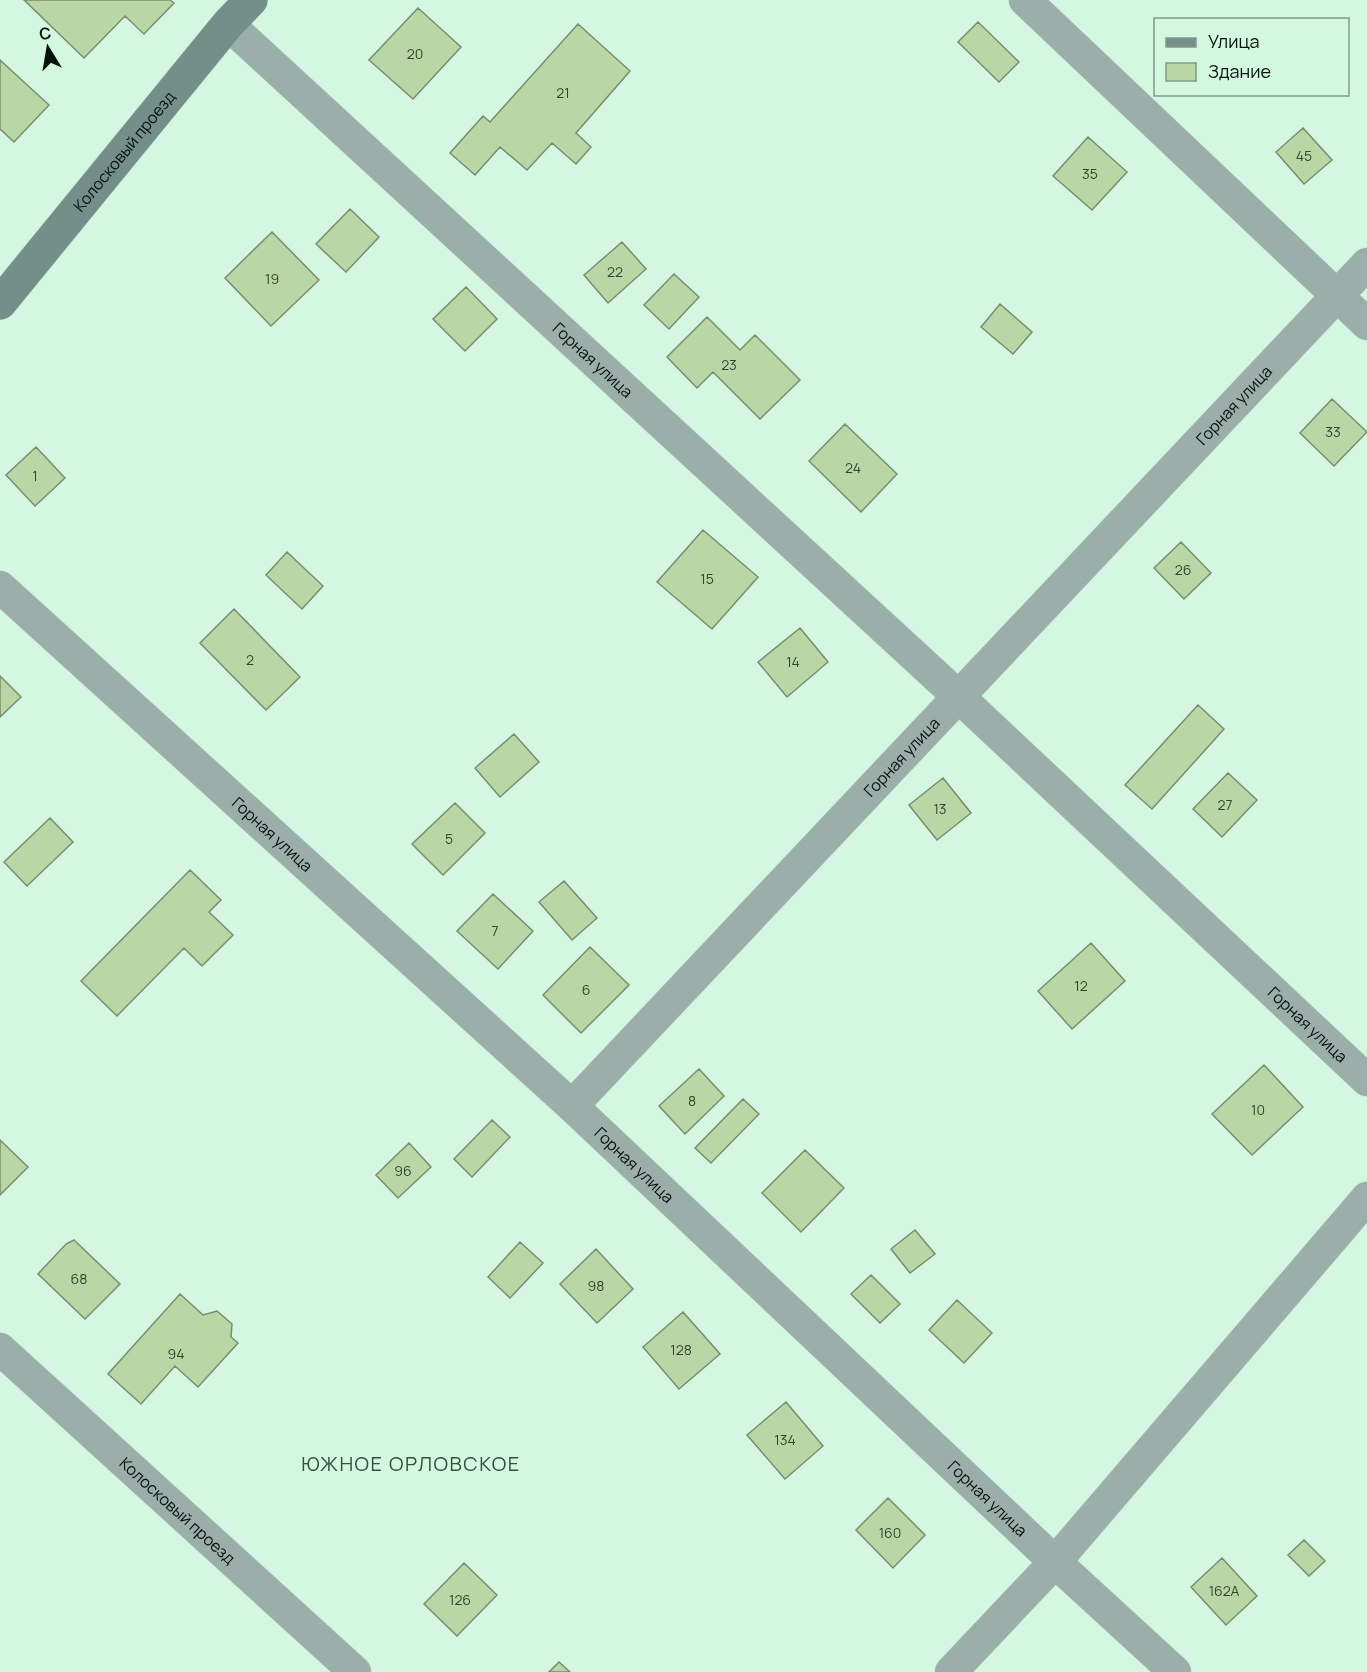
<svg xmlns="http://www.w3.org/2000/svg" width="1367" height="1672" font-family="Manrope,sans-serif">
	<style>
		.building { fill: #b9d7a5; stroke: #7b8c6f; stroke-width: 1.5 }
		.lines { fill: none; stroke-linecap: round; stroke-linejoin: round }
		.street-casing { stroke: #b3d2bf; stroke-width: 33 }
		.secondary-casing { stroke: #b3d2bf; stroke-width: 34 }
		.street { stroke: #9caeaa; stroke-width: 32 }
		.secondary { stroke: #748f8a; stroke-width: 33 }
		.labels { text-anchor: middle; stroke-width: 4.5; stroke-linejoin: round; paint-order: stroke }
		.number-label { font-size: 14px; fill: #334332 }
		.street-label { font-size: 16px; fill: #06120b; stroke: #d4f7e1 }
		.quarter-label { font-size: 20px; letter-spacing: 1.5px; fill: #32503e; stroke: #d4f7e1 }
	</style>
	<rect width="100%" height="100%" fill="#d4f7e1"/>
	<path class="building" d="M24,0H170L174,3L144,34L125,16L84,58Z
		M418,8L461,47L413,99L369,60Z
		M978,22L1019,62L999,82L958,42Z
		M578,24L630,71L576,133L591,147L576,164L552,143L527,170L500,147L475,175L450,153L483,116L490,122Z
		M0,60L49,105L14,142L0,129Z
		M1303,128L1332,160L1304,184L1276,152Z
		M1088,137L1127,172L1092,210L1053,176Z
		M350,209L379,237L346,272L316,244Z
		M272,232L319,280L271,326L225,278Z
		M622,242L646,269L608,303L584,275Z
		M674,274L699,297L669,329L644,305Z
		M466,287L497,319L465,351L433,319Z
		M1000,304L1032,332L1013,354L981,327Z
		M707,317L740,350L755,335L800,380L760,419L713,372L697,388L667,357Z
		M1332,399L1367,432L1334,466L1300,433Z
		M845,424L897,474L861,512L809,461Z
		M36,447L65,478L35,506L6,475Z
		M703,530L758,577L712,629L657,582Z
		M1181,542L1211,573L1184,599L1154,568Z
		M287,552L323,586L302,609L266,575Z
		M234,609L300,677L266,710L200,643Z
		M800,628L828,662L787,697L758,662Z
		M0,676L21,697L0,717Z
		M1198,705L1224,729L1152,809L1125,785Z
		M514,734L539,762L500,797L475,768Z
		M1228,773L1257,800L1222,837L1193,809Z
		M943,778L971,813L937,840L909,805Z
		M455,803L485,833L443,875L412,844Z
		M50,818L73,842L27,886L4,862Z
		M190,870L221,900L209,912L233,935L202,966L184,948L117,1016L81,981Z
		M564,881L597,918L572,940L539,902Z
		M493,894L533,931L498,969L457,931Z
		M1091,943L1125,981L1072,1029L1038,991Z
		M590,947L629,985L581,1033L543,995Z
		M1264,1065L1303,1107L1252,1155L1212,1114Z
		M699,1069L724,1096L685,1134L659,1106Z
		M743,1099L759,1114L711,1163L695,1148Z
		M492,1120L510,1137L472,1177L454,1159Z
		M0,1140L28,1167L0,1195Z
		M409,1143L431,1167L398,1198L376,1175Z
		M805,1150L844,1188L801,1232L762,1193Z
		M915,1230L935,1254L910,1273L891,1249Z
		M74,1240L120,1284L85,1319L38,1274L66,1244Z
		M520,1242L543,1263L510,1298L488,1277Z
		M596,1249L633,1289L597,1323L560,1284Z
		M871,1275L900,1304L880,1323L851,1294Z
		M180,1294L203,1315L217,1311L232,1324L231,1337L238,1343L198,1387L175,1366L141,1404L108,1374Z
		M957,1300L992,1333L964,1363L929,1330Z
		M683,1312L720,1354L679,1389L643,1347Z
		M786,1402L823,1446L785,1479L747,1435Z
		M888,1498L925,1535L893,1568L856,1530Z
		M1304,1540L1325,1561L1309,1576L1288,1555Z
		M1222,1558L1257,1596L1226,1625L1191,1587Z
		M464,1563L497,1595L457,1636L424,1604Z
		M559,1662L570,1672H549Z"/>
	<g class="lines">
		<defs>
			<g id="street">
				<path d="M1025,0L1367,324"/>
				<path id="s1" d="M228,24L959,697L1367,1080"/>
				<path id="s2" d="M0,587L572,1106L1055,1562L1175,1672"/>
				<path id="s3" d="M572,1106L1367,264"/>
				<path id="s4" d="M0,1349L355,1672"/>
				<path d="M951,1672L1055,1562L1367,1198"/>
			</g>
			<g id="secondary">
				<path id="s5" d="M0,303L228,24L251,0"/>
			</g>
		</defs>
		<use href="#street" class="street-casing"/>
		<use href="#secondary" class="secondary-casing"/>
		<use href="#street" class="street"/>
		<use href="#secondary" class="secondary"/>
	</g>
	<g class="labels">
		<g class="number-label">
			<text x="415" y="59">20</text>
			<text x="563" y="98">21</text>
			<text x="1304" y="161">45</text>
			<text x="1090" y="179">35</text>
			<text x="615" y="277">22</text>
			<text x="272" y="284">19</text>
			<text x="729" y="370">23</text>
			<text x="1333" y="437">33</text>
			<text x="853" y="473">24</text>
			<text x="35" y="481">1</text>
			<text x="1183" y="575">26</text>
			<text x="707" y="584">15</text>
			<text x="250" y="665">2</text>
			<text x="793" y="667">14</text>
			<text x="1225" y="810">27</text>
			<text x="940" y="814">13</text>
			<text x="449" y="844">5</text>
			<text x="495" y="936">7</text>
			<text x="1081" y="991">12</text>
			<text x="586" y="995">6</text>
			<text x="692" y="1106">8</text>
			<text x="1258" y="1115">10</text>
			<text x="403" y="1176">96</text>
			<text x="79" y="1284">68</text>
			<text x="596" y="1291">98</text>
			<text x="681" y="1355">128</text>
			<text x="176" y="1359">94</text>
			<text x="785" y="1445">134</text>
			<text x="890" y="1538">160</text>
			<text x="1224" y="1596">162А</text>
			<text x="460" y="1605">126</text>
		</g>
		<g class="street-label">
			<text dy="6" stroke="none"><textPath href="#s5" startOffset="196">Колосковый проезд</textPath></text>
			<text dy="6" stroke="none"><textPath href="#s1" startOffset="496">Горная улица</textPath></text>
			<text dy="6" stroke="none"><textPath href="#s3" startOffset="964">Горная улица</textPath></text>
			<text dy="6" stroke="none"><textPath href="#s3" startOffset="480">Горная улица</textPath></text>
			<text dy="6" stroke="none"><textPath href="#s2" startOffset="368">Горная улица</textPath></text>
			<text dy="6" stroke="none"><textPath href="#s1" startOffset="1472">Горная улица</textPath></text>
			<text dy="6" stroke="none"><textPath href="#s2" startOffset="858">Горная улица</textPath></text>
			<text dy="6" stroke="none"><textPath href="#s2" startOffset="1344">Горная улица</textPath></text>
			<text dy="6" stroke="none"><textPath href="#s4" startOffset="240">Колосковый проезд</textPath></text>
		</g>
		<g class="quarter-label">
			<text x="411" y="1471">ЮЖНОЕ ОРЛОВСКОЕ</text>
		</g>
	</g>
	<rect x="1154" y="18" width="195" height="78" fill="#d4f7e1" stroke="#829b8b" stroke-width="1.5"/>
	<rect x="1166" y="38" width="30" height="9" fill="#748f8a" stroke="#829b8b" stroke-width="1.5"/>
	<text x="1208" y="48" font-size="18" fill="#06120b">Улица</text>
	<rect x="1166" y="63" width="30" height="18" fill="#b9d7a5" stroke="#829b8b" stroke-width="1.5"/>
	<text x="1208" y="78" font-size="18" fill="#06120b">Здание</text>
	<g transform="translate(48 48) rotate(349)" stroke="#d4f7e1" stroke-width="4.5" paint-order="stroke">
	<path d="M0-4.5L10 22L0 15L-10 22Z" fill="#06120b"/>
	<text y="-9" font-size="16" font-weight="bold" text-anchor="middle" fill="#06120b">С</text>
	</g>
</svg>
